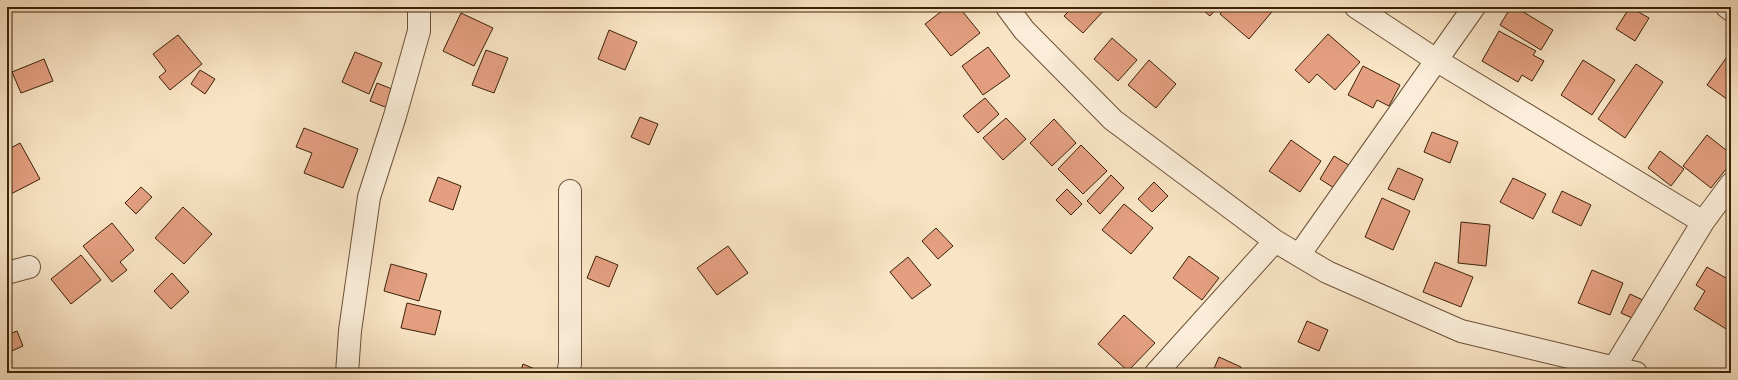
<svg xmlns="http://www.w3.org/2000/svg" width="1738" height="380" font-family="'EB Garamond',serif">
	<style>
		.building { fill: #e39f80; stroke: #3c2208 }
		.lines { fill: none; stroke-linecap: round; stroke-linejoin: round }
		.minor-casing { stroke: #6b5237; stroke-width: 24 }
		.minor { stroke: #fbedd9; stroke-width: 22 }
	</style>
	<rect width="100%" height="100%" fill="#f9e4c5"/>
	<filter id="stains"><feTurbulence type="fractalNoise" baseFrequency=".005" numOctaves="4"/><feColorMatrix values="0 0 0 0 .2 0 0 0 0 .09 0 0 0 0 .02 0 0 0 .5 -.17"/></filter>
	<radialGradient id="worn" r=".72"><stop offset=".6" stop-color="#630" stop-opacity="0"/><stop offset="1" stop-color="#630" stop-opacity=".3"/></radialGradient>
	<path class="building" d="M947,7H959L980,33L951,56L925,24Z
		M1073,7H1107L1083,33L1064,16Z
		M1199,7H1218L1210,16Z
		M1226,7H1276L1249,39L1220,14Z
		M1511,7H1515L1553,30L1541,50L1500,25Z
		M1630,7L1649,18L1635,41L1616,29Z
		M461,13L493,28L474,66L443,51Z
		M609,30L637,42L625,70L598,59Z
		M1499,31L1536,51L1533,55L1544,61L1532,81L1522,75L1518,82L1482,61Z
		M1328,34L1360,62L1335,90L1317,74L1309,83L1295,70Z
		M178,35L202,64L170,90L159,77L166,71L153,54Z
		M1112,38L1137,60L1118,81L1094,59Z
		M988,47L1010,76L983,95L962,66Z
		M486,50L508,58L494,93L472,85Z
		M1731,51V102L1707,85Z
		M355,52L382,63L369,94L342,82Z
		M44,59L53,81L21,93L12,72Z
		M1149,60L1176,84L1156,108L1128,85Z
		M1583,60L1615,80L1592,115L1561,95Z
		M1636,64L1663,82L1625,138L1598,119Z
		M1363,66L1400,85L1389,106L1377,100L1373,108L1348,95Z
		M200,70L215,79L205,94L191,84Z
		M377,83L397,91L390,109L370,101Z
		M985,98L999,114L978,133L963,116Z
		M640,117L658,124L649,145L631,137Z
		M1006,118L1026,139L1003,160L983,138Z
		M1054,119L1076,143L1052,166L1030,143Z
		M304,128L358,149L343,188L304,173L312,153L296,147Z
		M1432,132L1458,142L1450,163L1424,152Z
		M1707,135L1731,154V163L1711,188L1683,166Z
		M1291,140L1321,161L1300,192L1269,171Z
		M20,143L40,179L7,196V150Z
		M1081,145L1107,171L1083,194L1058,169Z
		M1660,151L1684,169L1671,186L1648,168Z
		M1334,156L1352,167L1337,190L1320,179Z
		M1398,168L1423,179L1414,200L1388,189Z
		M1111,175L1124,188L1100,214L1087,201Z
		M438,177L461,186L453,210L429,201Z
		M1513,178L1546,194L1533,219L1500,202Z
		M1154,182L1168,196L1152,212L1138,199Z
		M141,187L152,197L136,214L125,203Z
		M1067,189L1082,204L1071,215L1056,200Z
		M1562,191L1591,205L1581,226L1552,212Z
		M1382,198L1410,211L1393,250L1365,237Z
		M1124,204L1153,228L1131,254L1102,230Z
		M183,207L212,234L184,264L155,238Z
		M1461,222L1490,225L1486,266L1458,263Z
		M112,223L134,250L120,262L127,270L112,282L83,246Z
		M936,228L953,246L938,259L922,241Z
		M728,246L748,273L717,295L697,268Z
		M81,255L101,280L71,304L51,279Z
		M596,256L618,265L609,287L587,278Z
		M1189,256L1219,278L1202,300L1173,278Z
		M908,257L931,285L912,299L890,272Z
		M1435,262L1473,277L1461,307L1423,292Z
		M391,264L427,274L419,301L384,291Z
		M1707,267L1731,281V332L1694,309L1705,291L1696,285Z
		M1592,270L1623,283L1610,315L1578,303Z
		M172,273L189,292L171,309L154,291Z
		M1630,294L1647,302L1639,321L1621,313Z
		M407,303L441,311L435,335L401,328Z
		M1124,315L1155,343L1128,371L1098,344Z
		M1307,321L1328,330L1319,351L1298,342Z
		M17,331L23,346L7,353V335Z
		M1219,357L1241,367L1238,373H1212Z
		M523,364L544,373H520Z"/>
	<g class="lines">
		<defs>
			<path id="minor" d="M1007,7L1024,30L1113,120L1275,241L1327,272L1461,331L1636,373
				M1356,7L1436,60L1703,222
				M1727,7L1731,10
				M1299,255L1474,7
				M7,273L29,267
				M1614,368L1703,222L1731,184
				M347,373L350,331L369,197L395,116L419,31V7
				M568,373L570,364V191
				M1156,373L1275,241"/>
		</defs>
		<use href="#minor" class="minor-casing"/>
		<use href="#minor" class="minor"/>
	</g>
	<rect width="1738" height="380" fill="none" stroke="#f9e4c5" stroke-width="24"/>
	<rect x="8" y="8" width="1722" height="364" fill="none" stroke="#3c2208" stroke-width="2"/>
	<rect x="12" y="12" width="1714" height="356" fill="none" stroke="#3c2208"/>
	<rect width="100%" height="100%" filter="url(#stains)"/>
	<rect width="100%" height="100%" fill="url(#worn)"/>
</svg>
